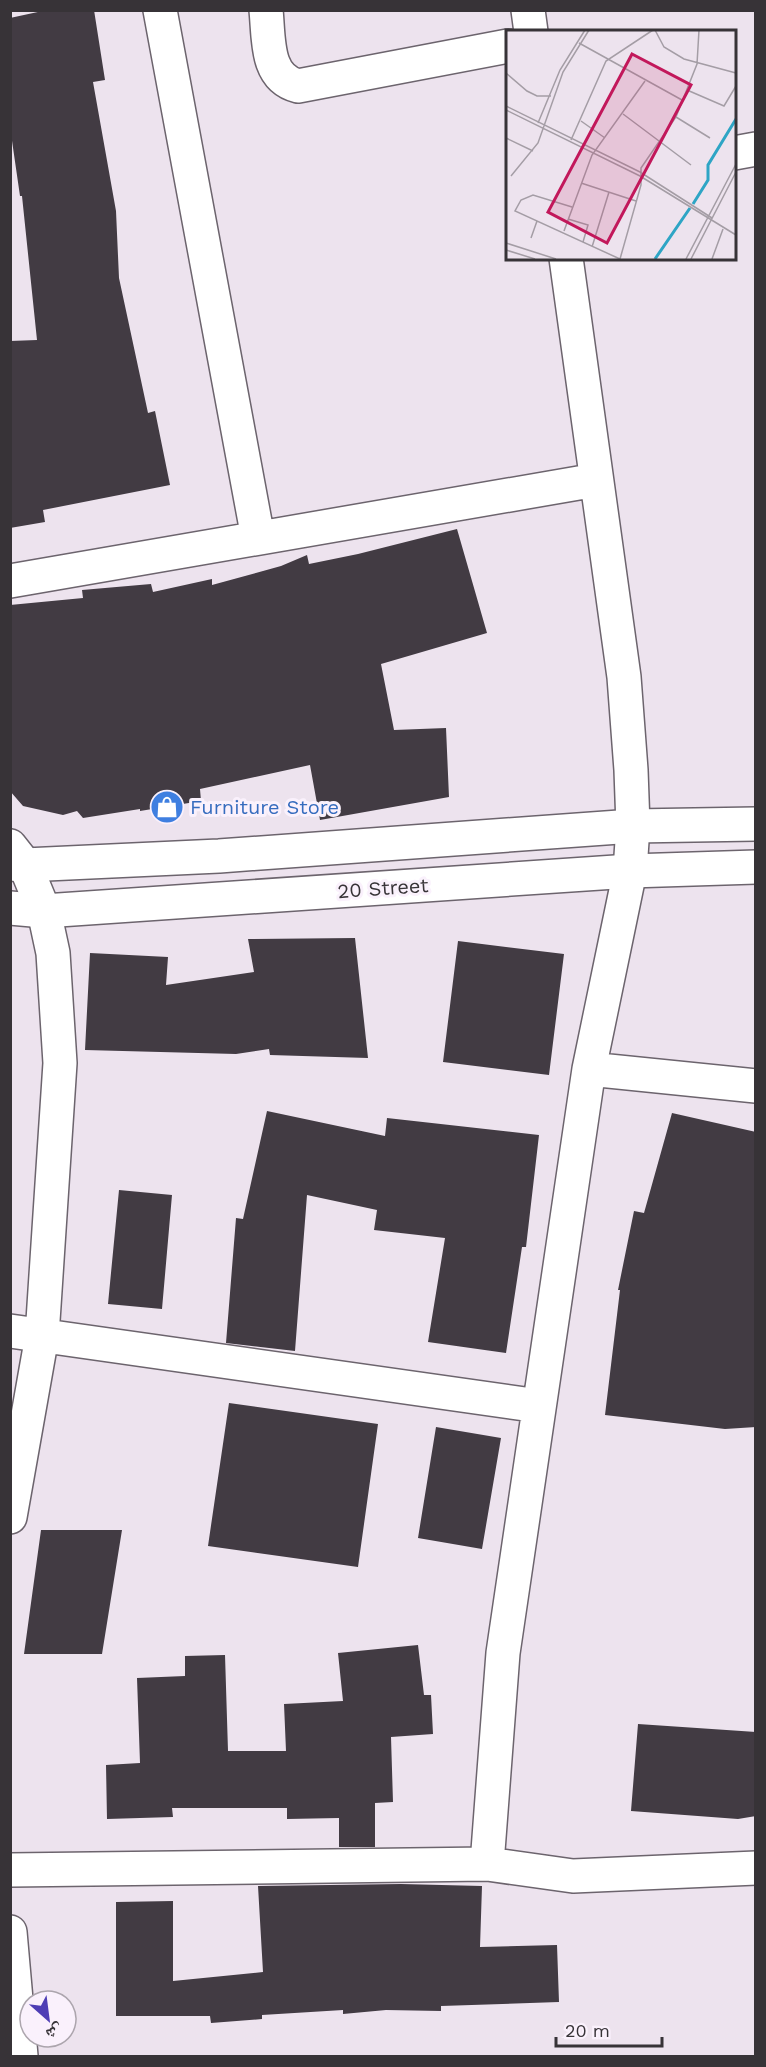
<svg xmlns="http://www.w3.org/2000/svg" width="766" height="2067" font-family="'Work Sans','Noto Naskh Arabic',sans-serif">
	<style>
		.building { fill: #423b43 }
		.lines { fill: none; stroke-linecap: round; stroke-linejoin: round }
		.street-casing { stroke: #6c646d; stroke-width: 36 }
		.secondary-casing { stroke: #6c646d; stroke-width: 36 }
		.street { stroke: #fff; stroke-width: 33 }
		.secondary { stroke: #fff; stroke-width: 33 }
		.labels { text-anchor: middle; stroke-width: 6; stroke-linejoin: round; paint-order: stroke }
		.shop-label { font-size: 20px; fill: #366cbe; stroke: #faf1fc; text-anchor: start }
		.street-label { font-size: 20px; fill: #373337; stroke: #faf1fc }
		.inset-river { fill: none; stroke: #2ea5c5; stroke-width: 3 }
		.inset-road { fill: none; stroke: #a49da5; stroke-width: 1.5 }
		.view { fill: #c2185b; fill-opacity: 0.15; stroke: #c2185b; stroke-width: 3 }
		.inset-edge { fill: none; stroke: #373337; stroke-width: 3 }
	</style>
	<rect width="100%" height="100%" fill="#ede3ee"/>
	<path class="building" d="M47,10H94L105,80L93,82L116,211L119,278L148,413L155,411L170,485L43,510L45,522L10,528V341L37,340L22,196H20L10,127V18Z
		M457,529L487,633L381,664L394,730L446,728L449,797L320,820L310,765L200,789L201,801L140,811V809L83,818L77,811L63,815L23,806L10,791V605L83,598L82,590L151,584L153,592L212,579V585L281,566L307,555L309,564L358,554Z
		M355,938L368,1058L270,1055L269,1049L236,1054L85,1050L90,953L168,957L166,985L254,972L248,939Z
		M458,941L564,954L549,1075L443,1062Z
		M267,1111L385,1136L387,1118L539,1135L526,1247H522L506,1353L428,1342L445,1238L374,1230L377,1210L307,1195L295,1351L226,1343L236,1218L243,1219Z
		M672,1113L756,1132V1427L725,1429L605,1415L620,1290H618L634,1211L644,1213Z
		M119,1190L172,1195L162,1309L108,1304Z
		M229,1403L378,1424L358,1567L208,1546Z
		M436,1427L501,1438L482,1549L418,1538Z
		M41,1530H122L102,1654H24Z
		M418,1645L424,1695H431L433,1734L391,1737L393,1802L375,1803V1847H339V1818L287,1819V1808H172L173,1817L107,1819L106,1765L140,1763L137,1678L185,1676V1656L225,1655L228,1751H286L284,1704L343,1701L338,1653Z
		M638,1724L756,1732V1816L738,1819L631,1811Z
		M401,1884L482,1886L480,1947L557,1945L559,2002L441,2006V2011L386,2010L343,2014V2010L262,2015V2019L211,2023L210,2016H116V1902L173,1901V1981L263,1972L258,1886Z"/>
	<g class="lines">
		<defs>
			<path id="street" d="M160,10L258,538
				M266,10C269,38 265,78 298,86L508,46
				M528,10L531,32
				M734,153L756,149
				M10,581L596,480
				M10,846L25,865L44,911L53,953L60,1063L42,1336L10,1517
				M589,1069L756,1086
				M10,1331L539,1406
				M487,1864L503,1653L589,1069L630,871L633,826L631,770L624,677L566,258
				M10,1870L487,1864L573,1876L756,1868
				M10,1932L21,2056"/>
			<path id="secondary" d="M10,864L25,865L219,856L633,826L756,824
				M10,908L44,911L630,871L756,867"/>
		</defs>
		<use href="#street" class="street-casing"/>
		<use href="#secondary" class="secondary-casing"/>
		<use href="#street" class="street"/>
		<use href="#secondary" class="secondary"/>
	</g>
	<defs>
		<symbol id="shop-disc" viewBox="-11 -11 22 22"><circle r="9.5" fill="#3f7fe0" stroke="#faf1fc"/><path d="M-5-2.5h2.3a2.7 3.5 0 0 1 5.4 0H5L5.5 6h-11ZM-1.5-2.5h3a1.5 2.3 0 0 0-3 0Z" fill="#fff"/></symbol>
	</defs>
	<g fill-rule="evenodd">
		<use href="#shop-disc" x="148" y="788" width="38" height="38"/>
	</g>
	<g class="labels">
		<g class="shop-label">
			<text x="190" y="814">Furniture Store</text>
		</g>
		<g class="street-label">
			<text transform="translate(383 888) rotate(-4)" y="7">20 Street</text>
		</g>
	</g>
	<g transform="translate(506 30)">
		<rect width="230" height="230" fill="#ede3ee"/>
		<path class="inset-river" d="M187,174L202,150V135L230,89M149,229L184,178"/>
		<path class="inset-road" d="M149,0L158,17L178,29L230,43M73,13L176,70M0,43L21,61L31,66H45M181,60L218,76L230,56M0,76L134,142L206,188M0,80L134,146L230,205M117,84L185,135M170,87L204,108M75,91L99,108M32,93L54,40L79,0M0,108L27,121M65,110L100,31L147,0M5,146L32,113L57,42L83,0M75,153L130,171M66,177L27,165L15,170L9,181L114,229M62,189L82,195L77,212M58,201L86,125L139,51M25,208L31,191M0,213L50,229M86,217L103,162M0,220L29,229M114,229L135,155V138L170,87L191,34L193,0M180,229L230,134M185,229L230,142M206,229L217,199"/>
		<path class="view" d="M126,24L185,55L101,213L42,182Z"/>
		<rect width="230" height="230" class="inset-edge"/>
	</g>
	<rect width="766" height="2067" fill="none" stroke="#373337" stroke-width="24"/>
	<g transform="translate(48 2019) rotate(152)"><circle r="28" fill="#faf1fc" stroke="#aca5ad" stroke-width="1.5"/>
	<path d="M0-4.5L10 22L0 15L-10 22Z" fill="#4e3eb5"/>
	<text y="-9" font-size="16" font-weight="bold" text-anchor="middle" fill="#373337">ش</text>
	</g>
	<path d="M556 2037v9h106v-9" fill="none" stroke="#373337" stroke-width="3"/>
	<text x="565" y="2037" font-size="18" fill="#373337" stroke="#faf1fc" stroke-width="4.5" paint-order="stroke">20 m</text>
</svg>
